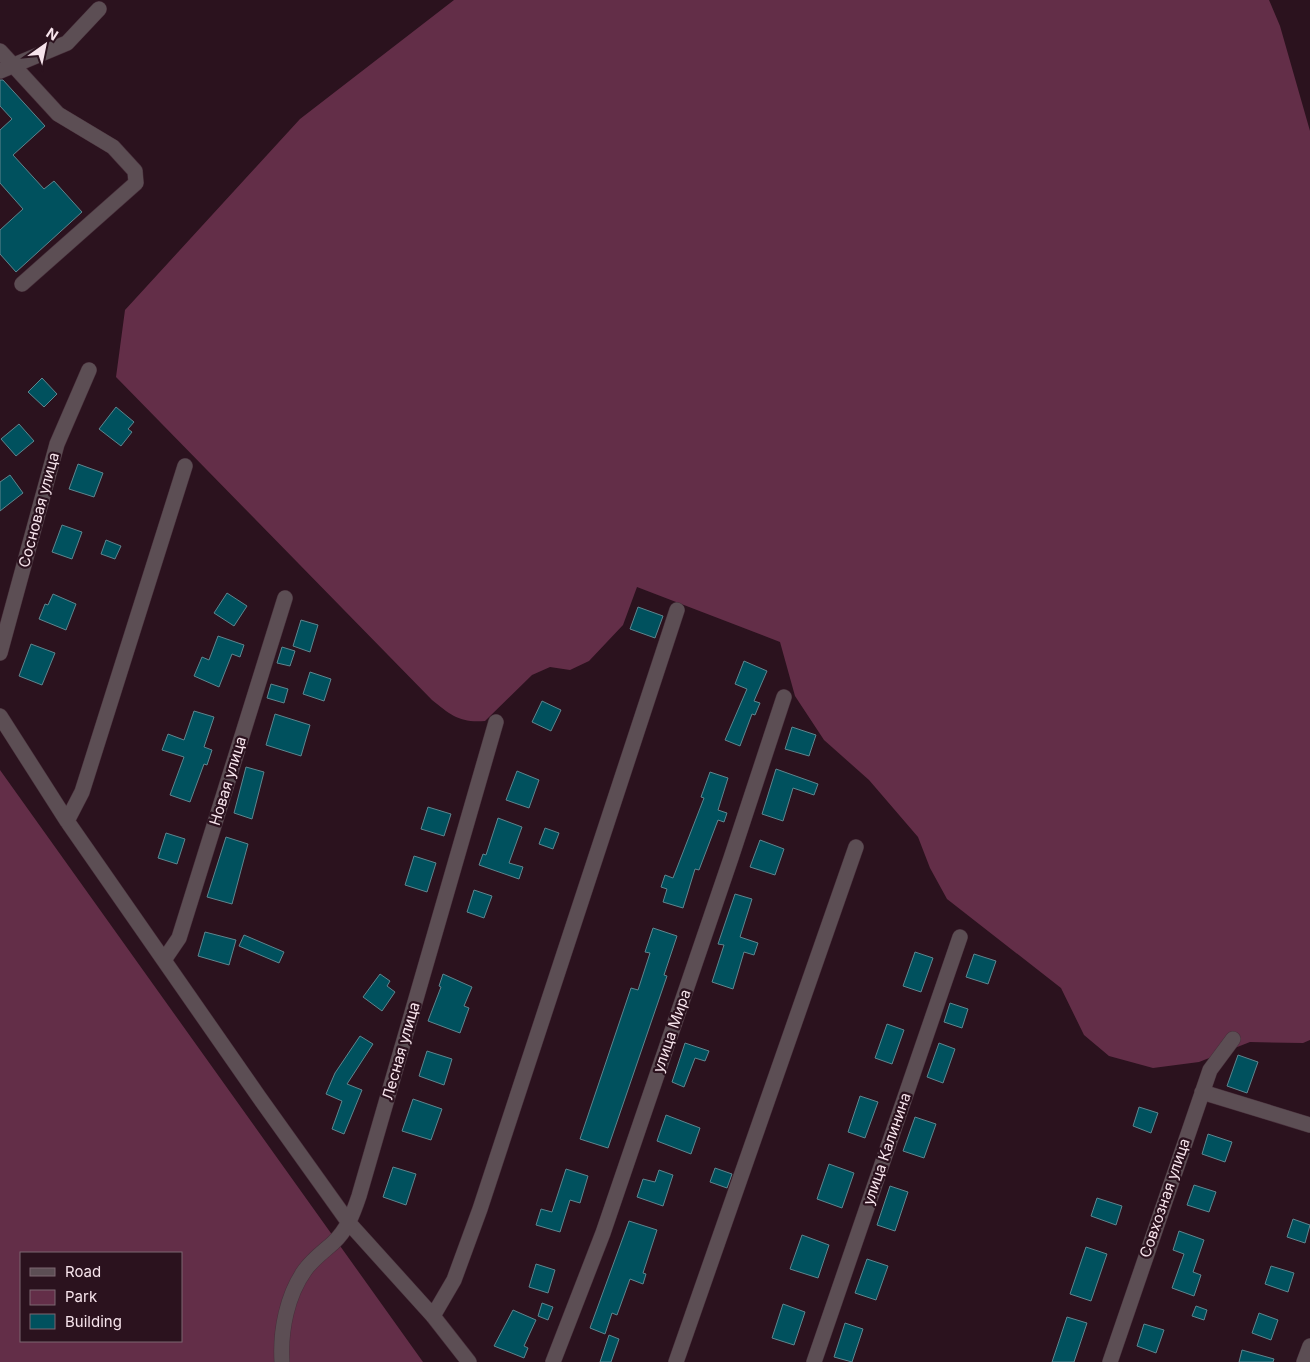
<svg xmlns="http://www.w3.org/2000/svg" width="1310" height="1362" font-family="Inter,sans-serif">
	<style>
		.green { fill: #632e48; fill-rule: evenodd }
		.building { fill: #00515e; stroke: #5e858e }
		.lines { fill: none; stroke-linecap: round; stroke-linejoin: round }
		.minor-casing { stroke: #482f3b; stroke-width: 16 }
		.minor { stroke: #5c4e54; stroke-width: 15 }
		.labels { text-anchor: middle; stroke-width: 4.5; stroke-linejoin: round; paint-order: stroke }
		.street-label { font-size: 15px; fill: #f7e4ec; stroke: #2b121e }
	</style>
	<rect width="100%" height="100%" fill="#2b121e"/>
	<path class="green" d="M454,0H1269L1280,26L1310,131V1040L1303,1043L1250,1042L1199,1062L1153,1068L1109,1056L1084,1035L1061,988L947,899L930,868L918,837L869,780L824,740L795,696L780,642L637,587L623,625L589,661L570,670L550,667L532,675L485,721C459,723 451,715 432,700L116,377L125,310L300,119Z
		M0,770L423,1362H0ZM21,1253H181V1341H21Z"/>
	<path class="building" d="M0,80H3L45,126L13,155L44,189L54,181L82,212L16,272L0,254V230L23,209L0,183V130L12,119L0,106Z
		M42,378L57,394L44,407L28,392Z
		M116,407L134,422L128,429L132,432L121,446L99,429Z
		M19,424L34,441L16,456L1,439Z
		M78,464L103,473L94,497L69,489Z
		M10,475L23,493L0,511V482Z
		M62,525L82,532L72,559L52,552Z
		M106,540L121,546L115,559L101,554Z
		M227,593L247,606L234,626L214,613Z
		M53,594L76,604L66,630L39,619L45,604L48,605Z
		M638,607L663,616L655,638L630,629Z
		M301,620L318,625L310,652L293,646Z
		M218,636L244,645L240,657L232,654L219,687L194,676L202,657L209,660Z
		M31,644L55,653L42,685L19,676Z
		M282,647L295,651L290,666L277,663Z
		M744,661L767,671L754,701L760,703L755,715L752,714L740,746L725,740L747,689L735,684Z
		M310,672L331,679L324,701L303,694Z
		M271,684L288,689L284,703L267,698Z
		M542,701L561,710L551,731L532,722Z
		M194,711L214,717L204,747L212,750L207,765L204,764L190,802L170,795L184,757L162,750L168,734L184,740Z
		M275,714L310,725L301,756L266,745Z
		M792,727L816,735L809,756L785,749Z
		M246,767L264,772L252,819L234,813Z
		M776,769L818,784L814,795L793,788L783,821L762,814Z
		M517,771L539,780L529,808L506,800Z
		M710,772L728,778L718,810L727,813L724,822L718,820L699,870L695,869L683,908L663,902L667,889L661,887L665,875L673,878L704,798L701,797Z
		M428,807L451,814L444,836L421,829Z
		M498,818L522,827L509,863L523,867L519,879L479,865L483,854L486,855Z
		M545,828L559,833L553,849L539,844Z
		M166,833L185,839L177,864L158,858Z
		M226,837L248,844L232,904L207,897Z
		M760,840L784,849L775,875L750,867Z
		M414,856L436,863L427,892L405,885Z
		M474,890L492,896L484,918L467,912Z
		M735,894L752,899L740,937L758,943L754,955L744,952L733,989L712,982L724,945L718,944Z
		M653,928L677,936L664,975L667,976L608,1148L580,1139L631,988L638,990L650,953L645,952Z
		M205,932L236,940L229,965L198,956Z
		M244,935L284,952L279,963L239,946Z
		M915,952L933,958L921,992L903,986Z
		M974,954L996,961L988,984L966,977Z
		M380,974L390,981L387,986L395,992L382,1011L363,997Z
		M443,974L472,987L464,1006L469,1008L460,1033L428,1021L441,987L439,986Z
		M950,1003L968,1009L962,1028L944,1022Z
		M887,1024L904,1030L892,1064L875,1058Z
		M360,1036L373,1044L347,1084L362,1090L344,1134L332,1129L342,1101L326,1094L335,1073Z
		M685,1043L709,1051L705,1061L695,1058L684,1087L672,1082Z
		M939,1043L955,1049L943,1083L927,1077Z
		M427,1051L452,1059L444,1085L419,1076Z
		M1238,1055L1258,1062L1247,1093L1227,1086Z
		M860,1096L878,1102L865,1138L848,1132Z
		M413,1099L442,1109L431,1140L402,1131Z
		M1139,1107L1158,1113L1151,1133L1133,1126Z
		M666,1115L700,1128L691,1154L657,1141Z
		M915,1117L936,1124L924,1158L903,1151Z
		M1208,1134L1232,1142L1225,1162L1202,1154Z
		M829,1164L854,1173L842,1208L817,1199Z
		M393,1167L416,1174L406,1205L383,1197Z
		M715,1168L732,1174L727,1188L710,1182Z
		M566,1169L588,1176L580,1203L570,1200L560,1232L536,1225L541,1209L552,1212Z
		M659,1170L673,1175L663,1206L637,1197L643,1179L655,1182Z
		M1194,1185L1216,1192L1209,1212L1187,1205Z
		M890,1186L908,1192L895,1231L877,1225Z
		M1097,1198L1122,1206L1116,1225L1091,1216Z
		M1293,1219L1310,1225L1305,1243L1287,1237Z
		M629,1221L657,1230L643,1273L646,1274L643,1284L630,1279L617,1315L612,1313L605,1334L590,1328Z
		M1179,1231L1204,1240L1193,1272L1201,1275L1194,1296L1172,1288L1184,1254L1173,1250Z
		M802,1235L829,1245L818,1278L790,1269Z
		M1086,1247L1107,1254L1091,1301L1070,1294Z
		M867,1259L888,1266L876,1300L855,1293Z
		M536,1264L555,1270L548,1293L529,1287Z
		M1271,1266L1294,1273L1288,1292L1265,1284Z
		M542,1303L553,1307L548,1320L538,1316Z
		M783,1304L805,1312L794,1345L772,1338Z
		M1196,1306L1207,1310L1204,1320L1192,1316Z
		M513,1310L536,1320L524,1346L528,1348L524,1358L494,1346Z
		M1259,1313L1278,1320L1271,1340L1252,1333Z
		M1067,1317L1087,1323L1074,1362H1052Z
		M845,1323L863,1329L852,1362L834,1357Z
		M1144,1324L1164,1330L1156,1353L1137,1346Z
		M609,1335L619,1339L611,1362H600Z
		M1242,1350L1274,1359L1273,1362H1239Z"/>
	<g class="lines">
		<defs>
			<path id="minor" d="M0,51L58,114L113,147L135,171L136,183L22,284
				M0,71L67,43L99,9
				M0,653L57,444L89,370
				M0,716L67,821L259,1097L349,1223L433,1316L469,1362
				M67,821L82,792L185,466
				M164,960L179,938L285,598
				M1202,1092L1310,1125
				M433,1316L454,1280L480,1209L677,610
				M282,1362C280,1331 287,1295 305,1270C313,1259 323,1252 333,1243C347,1230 353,1214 359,1196L496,722
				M553,1362L603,1233L731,858L784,697
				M676,1362L856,847
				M814,1362L960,937
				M1110,1362L1210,1070L1233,1039
				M1304,1362L1310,1346"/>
		</defs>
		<use href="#minor" class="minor-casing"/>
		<use href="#minor" class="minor"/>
	</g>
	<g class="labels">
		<g class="street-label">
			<text transform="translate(39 510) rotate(-75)" y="5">Сосновая улица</text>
			<text transform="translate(228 781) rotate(-73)" y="5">Новая улица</text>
			<text transform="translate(672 1031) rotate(-71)" y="5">улица Мира</text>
			<text transform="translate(401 1051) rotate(-74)" y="5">Лесная улица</text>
			<text transform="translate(887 1149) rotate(-71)" y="5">улица Калинина</text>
			<text transform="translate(1165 1198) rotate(-71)" y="5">Совхозная улица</text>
		</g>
	</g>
	<rect x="20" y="1252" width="162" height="90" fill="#2b121e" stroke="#7d6670"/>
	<rect x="30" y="1268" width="25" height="8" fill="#5c4e54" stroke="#7d6670"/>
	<text x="65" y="1277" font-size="15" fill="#f7e4ec">Road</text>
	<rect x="30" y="1290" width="25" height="15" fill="#632e48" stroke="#7d6670"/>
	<text x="65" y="1302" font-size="15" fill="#f7e4ec">Park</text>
	<rect x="30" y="1314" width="25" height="15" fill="#00515e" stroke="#7d6670"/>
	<text x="65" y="1327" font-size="15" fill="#f7e4ec">Building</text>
	<g transform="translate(45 45) rotate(33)" stroke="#2b121e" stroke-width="4" paint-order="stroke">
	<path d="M0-4L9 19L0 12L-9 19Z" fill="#f7e4ec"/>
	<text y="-8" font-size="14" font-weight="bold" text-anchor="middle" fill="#f7e4ec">N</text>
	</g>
</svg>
